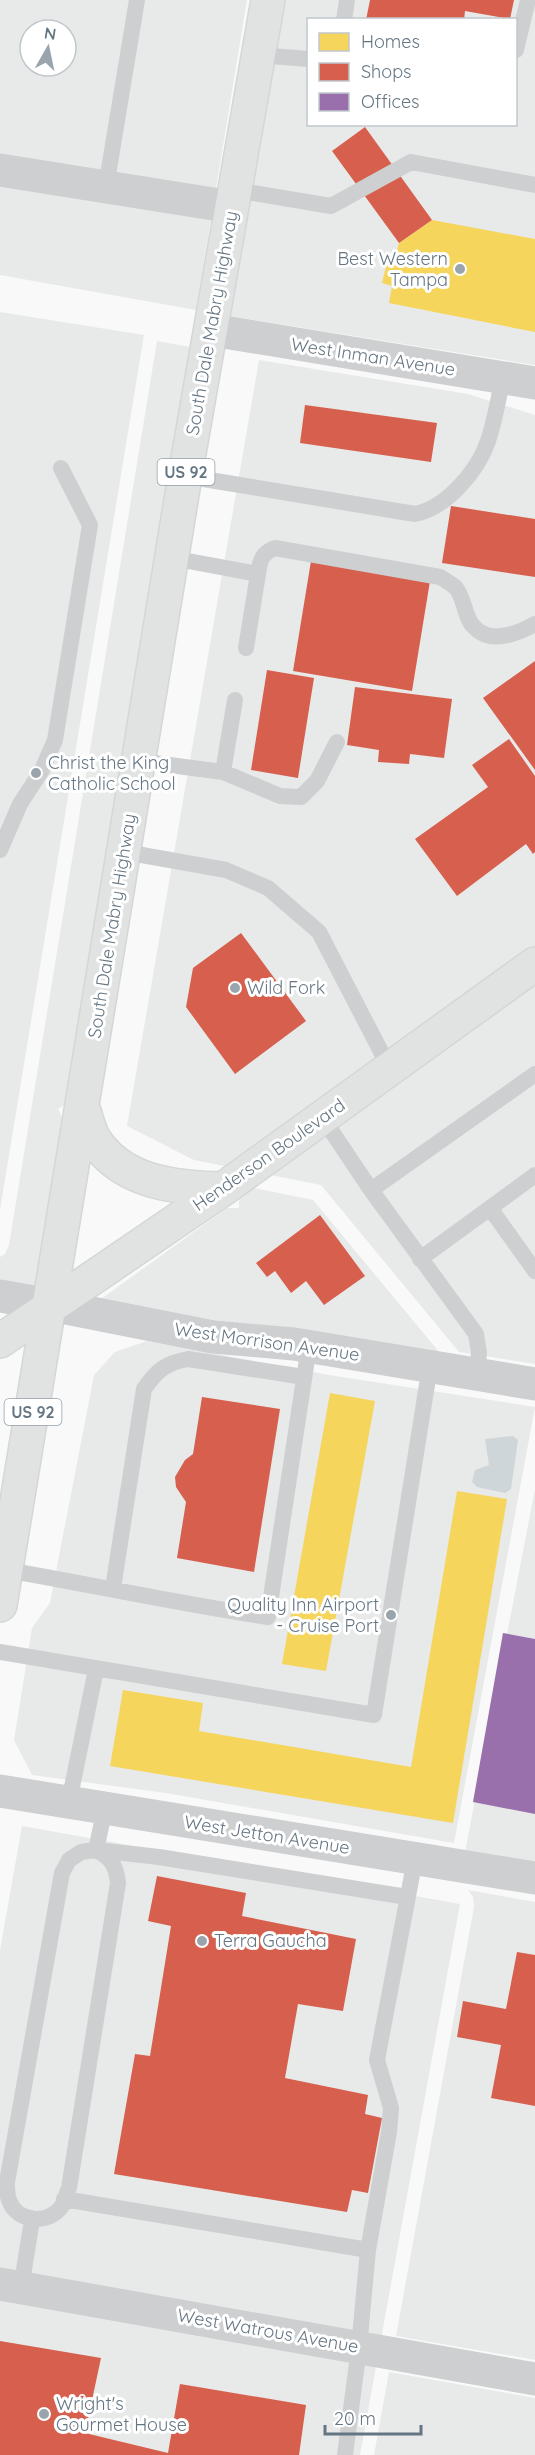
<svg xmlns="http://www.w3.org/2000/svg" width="535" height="2455" font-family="Quicksand,sans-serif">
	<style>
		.built { fill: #e8e9e9; fill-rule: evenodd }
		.water { fill: #ced6d9 }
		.homes { fill: #f6d55c }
		.shops { fill: #d6604d }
		.offices { fill: #9970ab }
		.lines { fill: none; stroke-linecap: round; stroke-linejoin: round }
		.secondary-casing { stroke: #d5d6d7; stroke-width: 36 }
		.primary-casing { stroke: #d5d6d7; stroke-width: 36 }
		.service { stroke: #cecfd0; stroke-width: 16 }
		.minor { stroke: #cecfd0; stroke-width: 33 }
		.tertiary { stroke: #cecfd0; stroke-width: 33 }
		.secondary { stroke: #e1e2e2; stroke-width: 33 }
		.primary { stroke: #e1e2e2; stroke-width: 33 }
		.poi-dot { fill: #99a4ac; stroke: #fff; stroke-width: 2 }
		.labels { text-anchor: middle; stroke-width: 6; stroke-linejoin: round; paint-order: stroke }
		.shield { fill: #fff; stroke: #939fa8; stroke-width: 1.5 }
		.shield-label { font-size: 16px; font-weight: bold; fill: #657683 }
		.poi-label { font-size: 18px; fill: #657683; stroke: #fff; text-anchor: start }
		.street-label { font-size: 18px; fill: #657683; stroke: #fff }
	</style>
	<rect width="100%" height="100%" fill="#f9f9f9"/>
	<path class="built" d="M0,0H247L196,310L0,275ZM30,30H66V66H30Z
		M281,0H535V365L229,316ZM308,20H516V124H308Z
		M0,312L144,335L0,1210Z
		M157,341L190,347L66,1104L58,1109L63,1119L34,1293L0,1283V1257L5,1254L9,1245Z
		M259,360L468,394L535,415V1364L459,1352L321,1185L194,1160L127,1126Z
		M254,1188L313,1200L445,1359L94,1304L227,1208H239V1199Z
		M147,1341L329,1375L535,1407L454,1843L166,1793L32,1775L14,1740L32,1628L50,1603L94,1375L115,1352Z
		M535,1489V1864L465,1852Z
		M22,1826L460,1904L360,2455H0V1950Z
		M468,1890L535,1902V2360L396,2336L474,1907L473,1897Z
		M389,2372L535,2398V2455H374Z"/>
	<path class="water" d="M513,1436L518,1440L511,1489L505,1493L477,1487L472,1482L475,1470L489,1465L485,1439Z"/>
	<path class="homes" d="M432,220L535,239V332L389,303L392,286L382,283L389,254L396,255L399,243Z
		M330,1393L375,1401L326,1671L282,1664Z
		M457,1491L507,1499L453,1823L110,1766L123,1690L203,1703L199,1731L411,1767Z"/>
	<path class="shops" d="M370,0H514L510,19L465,11L464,20H366Z
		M365,127L432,220L399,243L332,151Z
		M305,405L437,423L431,462L300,443Z
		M451,506L535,519V577L442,563Z
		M311,561L430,581L412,691L293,671Z
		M535,661V770L483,698Z
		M267,670L314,678L298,778L251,770Z
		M355,687L452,699L444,758L410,754L409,764L378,762L379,750L347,745Z
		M509,739L535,776V852L533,854L526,844L457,896L415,839L488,787L472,765Z
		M241,933L306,1021L235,1074L186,1007L193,968Z
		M320,1215L365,1276L324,1305L306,1281L291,1293L275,1271L267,1277L256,1263Z
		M202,1397L280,1409L254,1572L177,1558L186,1502L176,1487L175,1477L185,1460L193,1454Z
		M157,1876L246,1893L242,1916L356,1939L343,2011L298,2004L285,2078L368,2095L365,2114L382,2118L368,2193L352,2190L347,2212L114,2174L135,2054L150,2056L171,1926L148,1921Z
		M517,1952L535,1955V2106L491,2098L501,2045L457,2037L463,2001L506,2009Z
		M0,2341L101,2358L85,2433L168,2453L180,2384L306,2405L299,2455H0Z"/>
	<path class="offices" d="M503,1633L535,1639V1814L473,1802Z"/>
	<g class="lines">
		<defs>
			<path id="secondary" d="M0,1341L223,1189L535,964"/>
			<path id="primary" d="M82,1106C86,1116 88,1128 93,1137C120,1183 176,1188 223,1189
				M0,1605L185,476L268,0"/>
		</defs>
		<use href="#secondary" class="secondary-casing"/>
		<use href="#primary" class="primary-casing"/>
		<path class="service" d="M344,20L347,0
			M516,50L528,0
			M259,55L308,59
			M106,187L137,0
			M235,190L331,206L411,162L535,185
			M185,476L415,514C446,508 478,471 488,441C495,421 498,399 503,378
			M172,558L258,574L246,648
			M258,574C260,560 262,553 275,548L440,577C445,580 452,584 456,588C465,599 464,617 474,627C491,645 517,634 535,624
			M139,761L223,772L235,700
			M223,772L280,796L301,797L317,781L337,742
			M0,850L20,804L42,770L55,740L90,525L61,468
			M125,852L226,870L268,888L319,932L390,1069
			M322,1117L371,1190L476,1334L479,1353L477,1374
			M535,1175L490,1208L535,1271
			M371,1190L535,1074
			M420,1259L490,1208
			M6,1570C94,1585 180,1604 268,1617L309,1346
			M113,1588L144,1389C157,1370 166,1363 188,1359L304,1377
			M0,1652L374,1715L430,1366
			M69,1802L96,1669
			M96,1850C112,1858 116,1866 118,1883L69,2188C66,2194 65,2201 62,2206C49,2225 17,2223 9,2200C7,2195 7,2187 7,2182L62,1873L69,1860L81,1852L96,1850L159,1857L407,1897
			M96,1850L105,1808
			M64,2199L368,2250
			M21,2288L32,2220
			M345,2455L359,2348L368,2250L389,2132L391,2108L377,2060L415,1859"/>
		<path class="minor" d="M0,170L232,207
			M212,330L535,383
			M0,1296L51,1305
			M0,1791L535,1878
			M0,2284L535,2379"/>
		<path class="tertiary" d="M51,1305L213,1337L294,1344L535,1384"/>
		<use href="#secondary" class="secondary"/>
		<use href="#primary" class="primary"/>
	</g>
	<g class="poi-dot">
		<circle cx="460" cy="269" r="6"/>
		<circle cx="36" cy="773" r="6"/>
		<circle cx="235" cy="988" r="6"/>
		<circle cx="391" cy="1615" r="6"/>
		<circle cx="202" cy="1941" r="6"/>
		<circle cx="44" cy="2414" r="6"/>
	</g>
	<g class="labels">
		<g class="shield">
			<rect x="157.5" y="459" width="57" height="26" rx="4.5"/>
			<rect x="4.5" y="1399" width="57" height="26" rx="4.5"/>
		</g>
		<g class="shield-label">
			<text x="186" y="478">US 92</text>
			<text x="33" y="1418">US 92</text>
		</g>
		<g class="poi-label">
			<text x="448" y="265" text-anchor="end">Best Western<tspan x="448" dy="21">Tampa</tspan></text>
			<text x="48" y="769">Christ the King<tspan x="48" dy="21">Catholic School</tspan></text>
			<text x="247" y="994">Wild Fork</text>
			<text x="379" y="1611" text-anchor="end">Quality Inn Airport<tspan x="379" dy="21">- Cruise Port</tspan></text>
			<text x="214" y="1947">Terra Gaucha</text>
			<text x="56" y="2410">Wright's<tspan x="56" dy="21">Gourmet House</tspan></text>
		</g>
		<g class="street-label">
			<text transform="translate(212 323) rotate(-80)" y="6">South Dale Mabry Highway</text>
			<text transform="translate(373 357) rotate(9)" y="6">West Inman Avenue</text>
			<text transform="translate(112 926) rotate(-81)" y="6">South Dale Mabry Highway</text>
			<text transform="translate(269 1155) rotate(-35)" y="6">Henderson Boulevard</text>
			<text transform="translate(267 1342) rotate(8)" y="6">West Morrison Avenue</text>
			<text transform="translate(267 1835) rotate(9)" y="6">West Jetton Avenue</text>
			<text transform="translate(268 2331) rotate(10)" y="6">West Watrous Avenue</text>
		</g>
	</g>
	<rect x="307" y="18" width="210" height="108" fill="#ffffff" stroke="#c1c8cd" stroke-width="1.5"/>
	<rect x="319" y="33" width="30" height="18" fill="#f6d55c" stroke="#c1c8cd" stroke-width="1.5"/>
	<text x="361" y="48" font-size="18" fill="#657683">Homes</text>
	<rect x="319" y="63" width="30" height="18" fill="#d6604d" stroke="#c1c8cd" stroke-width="1.5"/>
	<text x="361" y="78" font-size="18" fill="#657683">Shops</text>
	<rect x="319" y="93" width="30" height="18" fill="#9970ab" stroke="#c1c8cd" stroke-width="1.5"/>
	<text x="361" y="108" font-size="18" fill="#657683">Offices</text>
	<g transform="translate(48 48) rotate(9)"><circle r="28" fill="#ffffff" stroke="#c1c8cd" stroke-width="1.5"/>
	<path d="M0-4.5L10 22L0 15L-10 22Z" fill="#99a4ac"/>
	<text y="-9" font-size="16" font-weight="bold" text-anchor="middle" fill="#657683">N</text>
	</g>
	<path d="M325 2425v9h96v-9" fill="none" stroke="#657683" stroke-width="3"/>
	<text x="334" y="2425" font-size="18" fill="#657683" stroke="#ffffff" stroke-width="4.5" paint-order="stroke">20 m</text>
</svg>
